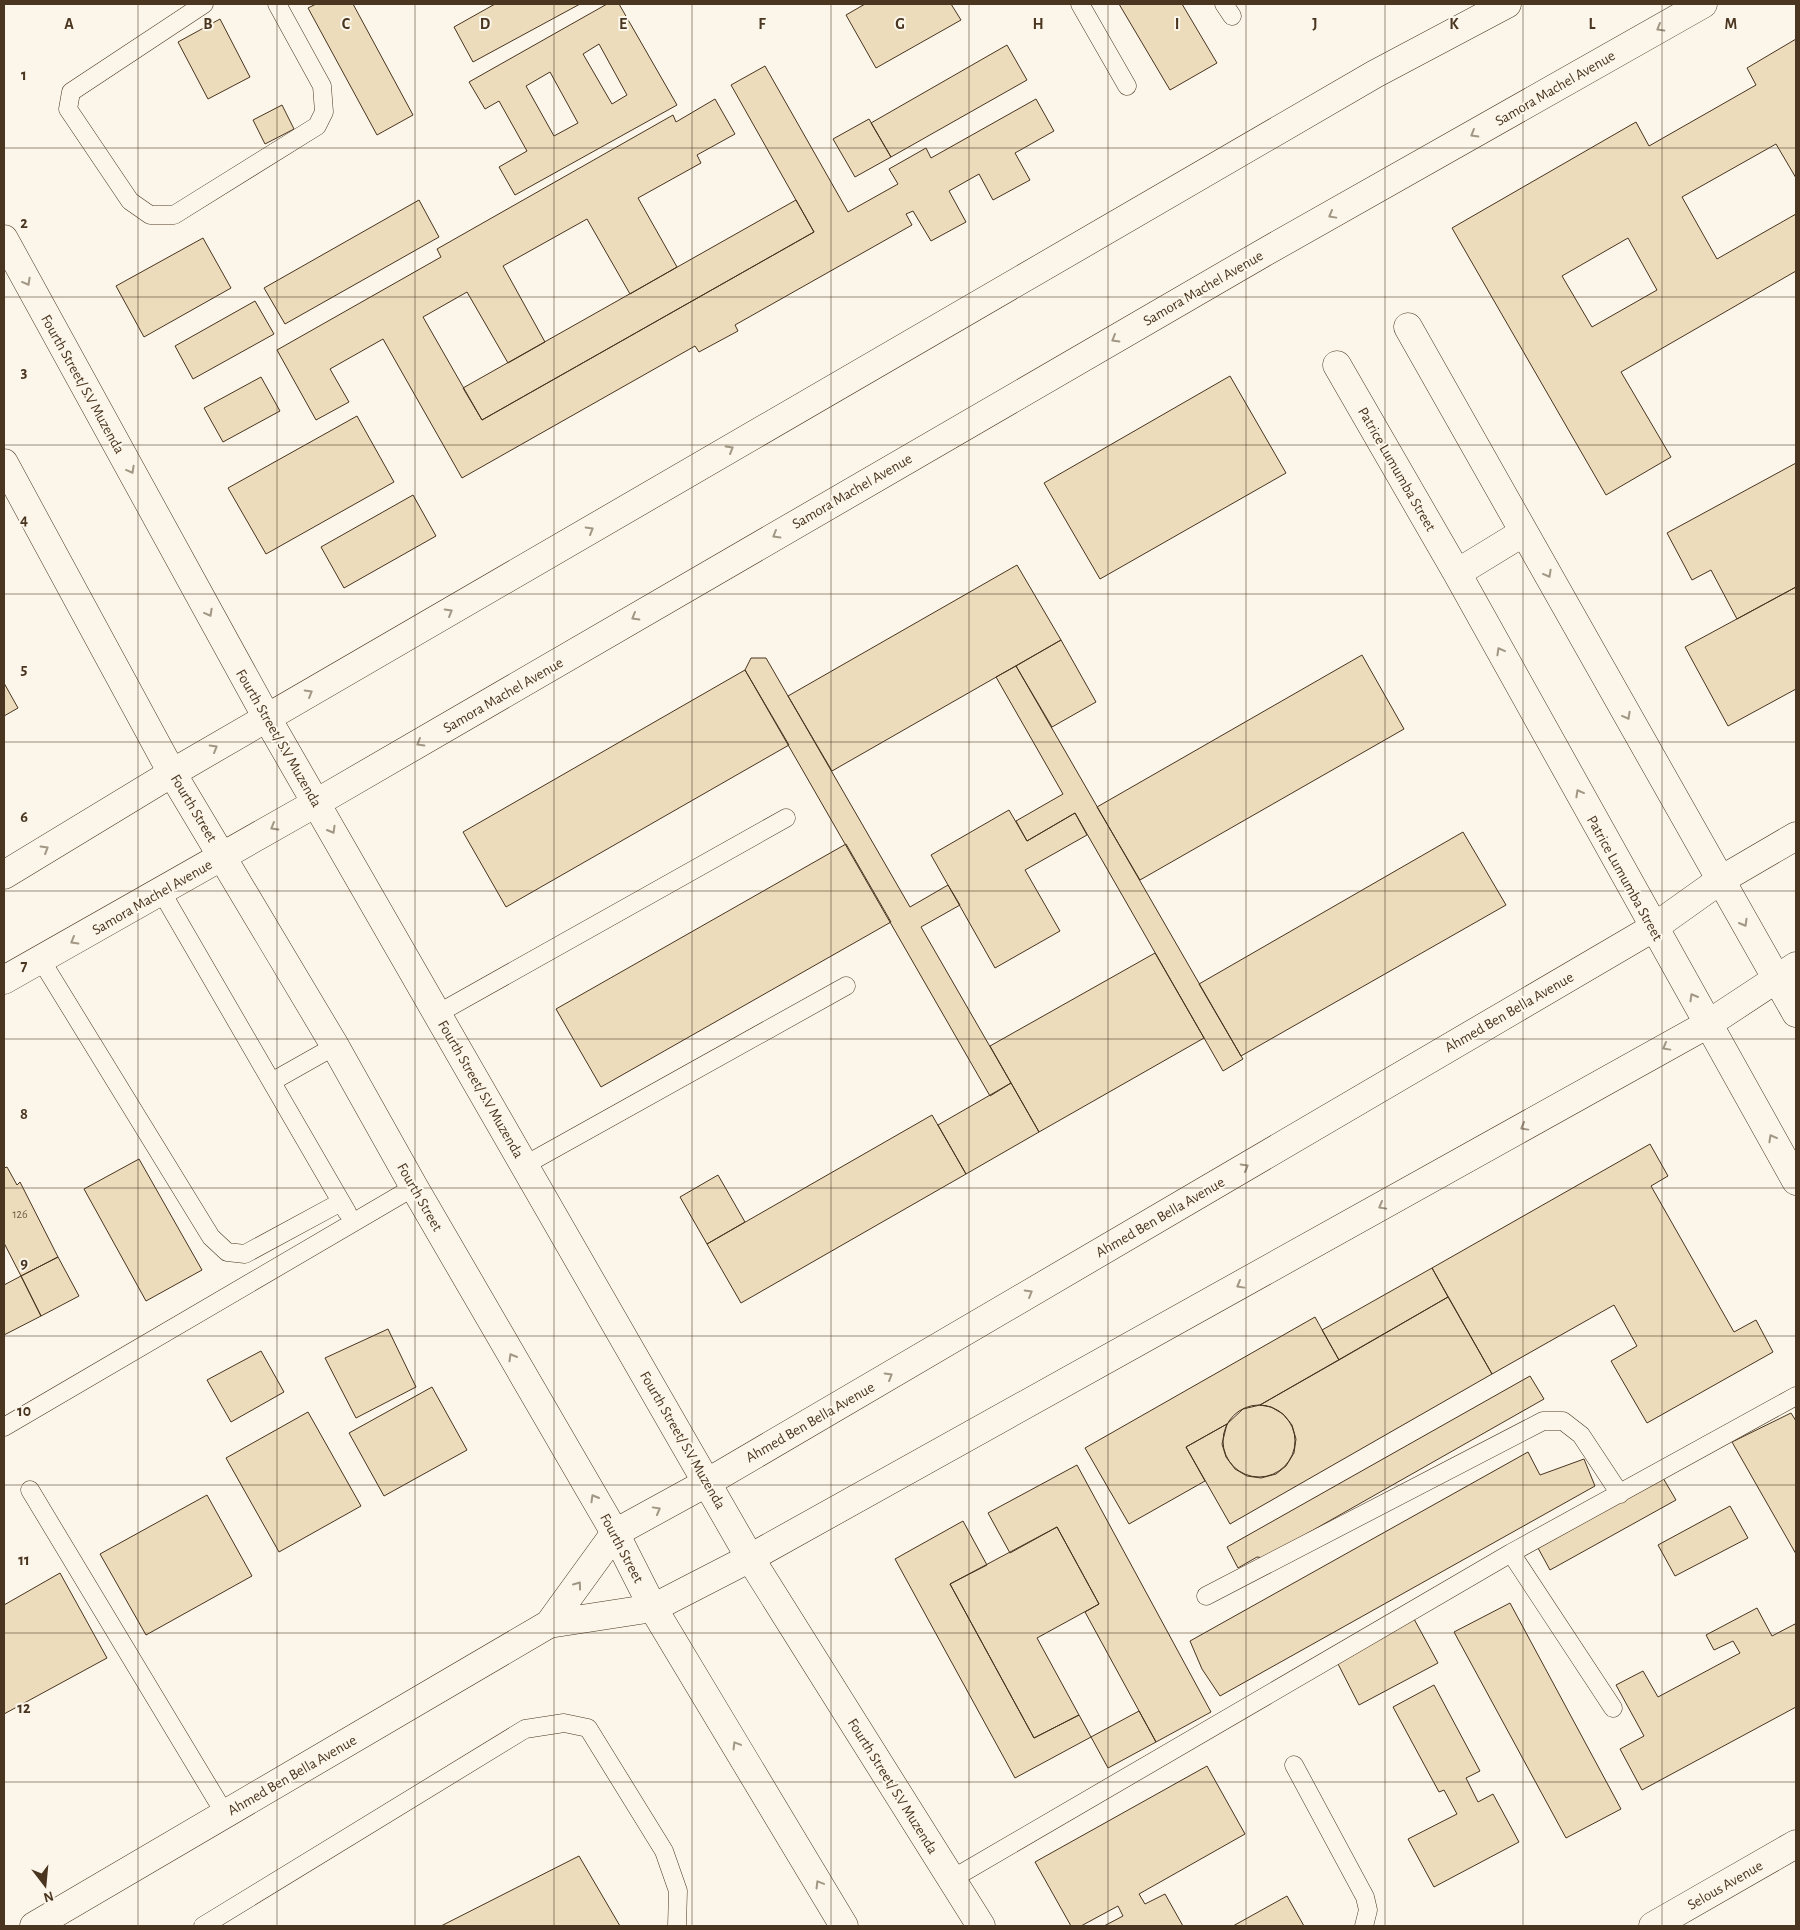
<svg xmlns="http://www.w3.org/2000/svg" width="1800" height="1930" font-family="'Alegreya Sans',sans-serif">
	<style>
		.building { fill: #ecdcbc; stroke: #4a3520; fill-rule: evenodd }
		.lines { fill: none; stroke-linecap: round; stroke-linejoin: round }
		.service-casing { stroke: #4a3520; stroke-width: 19 }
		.minor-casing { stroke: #4a3520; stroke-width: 29 }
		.tertiary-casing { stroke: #4a3520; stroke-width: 29 }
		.secondary-casing { stroke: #4a3520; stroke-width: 29 }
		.trunk-casing { stroke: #4a3520; stroke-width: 29 }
		.service { stroke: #fbf6e9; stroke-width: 18 }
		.minor { stroke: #fbf6e9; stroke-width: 28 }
		.tertiary { stroke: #fbf6e9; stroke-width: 28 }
		.secondary { stroke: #fbf6e9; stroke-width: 28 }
		.trunk { stroke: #fbf6e9; stroke-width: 28 }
		.oneway { stroke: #a29684 }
		.grid { fill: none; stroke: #4a3520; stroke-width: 1; stroke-opacity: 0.55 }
		.labels { text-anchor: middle; stroke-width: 4; stroke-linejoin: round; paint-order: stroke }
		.number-label { font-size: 12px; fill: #725f47 }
		.street-label { font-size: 15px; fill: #4a3520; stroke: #fbf6e9 }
		.grid-label { font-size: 16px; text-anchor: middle; font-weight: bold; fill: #4a3520; stroke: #fbf6e9; stroke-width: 4; stroke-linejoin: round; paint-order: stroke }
	</style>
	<rect width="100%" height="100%" fill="#fbf6e9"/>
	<path class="building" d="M316,4H353L413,115L377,135L308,8Z
		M495,4H580L473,62L454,27Z
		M607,4H619L677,105L515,195L499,167L527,151L499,101L485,109L469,82ZM599,44L627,95L612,104L583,54ZM550,72L578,123L554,136L526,86Z
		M865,4H951L961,20L876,68L846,15Z
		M1119,4H1182L1217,63L1170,90Z
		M220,19L250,77L208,99L178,42Z
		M1796,39V178L1776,144L1682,197L1717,259L1796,214V271L1621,372L1671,457L1606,495L1452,228L1636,122L1649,146L1756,85L1747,68ZM1628,238L1657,290L1592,327L1562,276Z
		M1007,45L1027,80L891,157L871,123Z
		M765,66L848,212L898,184L889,169L926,148L931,158L1036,99L1054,131L1015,153L1030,180L993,200L979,174L949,191L966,222L931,241L913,211L906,214L912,225L735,325L738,331L699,352L695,346L462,478L383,339L330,369L349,402L316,420L277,350L441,257L437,249L673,115L676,122L715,99L735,134L697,155L701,163L638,198L677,267L630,294L587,219L503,266L545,342L508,363L467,292L423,317L482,420L814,232L731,85Z
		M282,105L294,129L265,144L253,120Z
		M869,119L891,157L855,177L833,139Z
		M419,200L439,237L285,324L264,288Z
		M796,200L814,232L482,420L463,388Z
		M203,238L231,288L144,337L116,286Z
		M255,301L274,334L193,379L175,346Z
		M1230,376L1286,473L1100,579L1044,483Z
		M261,377L280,411L223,442L204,408Z
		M357,416L394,482L266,554L228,488Z
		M1796,463V587L1737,619L1711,570L1692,580L1667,533Z
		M413,495L436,536L344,588L321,547Z
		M1017,565L1061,640L832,771L788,696Z
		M1796,587V689L1728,726L1685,647Z
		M1061,640L1096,702L1052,727L1016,666Z
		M1362,655L1404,729L1140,880L1097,807Z
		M751,658H766L910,907L948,885L960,905L921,927L1011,1083L990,1096L745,670Z
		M1016,666L1241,1056L1243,1059L1223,1071L1075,813L1027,841L1016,821L1063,794L996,677Z
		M745,670L789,745L506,907L463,832Z
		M4,683L18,708L4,716Z
		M1009,810L1027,841L1075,813L1087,835L1025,870L1060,931L995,968L931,855Z
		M1463,832L1506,905L1241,1056L1199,984Z
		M846,844L891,922L601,1087L556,1009Z
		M1155,953L1204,1038L1039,1132L990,1046Z
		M1011,1083L1039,1132L966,1174L938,1125Z
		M932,1115L966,1174L741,1303L707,1244Z
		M1650,1144L1668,1176L1651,1186L1734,1332L1756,1320L1773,1352L1647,1423L1611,1361L1637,1346L1614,1305L1492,1374L1432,1268Z
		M139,1159L202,1270L146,1301L84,1189Z
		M7,1167L17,1185L20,1182L58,1257L21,1276L4,1243V1168Z
		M718,1175L745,1222L707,1244L680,1197Z
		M58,1257L79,1296L41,1316L21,1276Z
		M1432,1268L1448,1297L1339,1360L1322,1330Z
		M21,1276L41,1316L4,1335V1285Z
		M1448,1297L1492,1374L1230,1524L1186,1447L1227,1424L1222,1444L1226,1457L1235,1469L1247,1476L1261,1478L1276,1474L1286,1466L1294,1453L1296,1439L1292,1425L1283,1414L1271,1407L1260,1405Z
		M1315,1317L1339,1360L1260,1405L1243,1409L1227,1424L1186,1447L1205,1481L1129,1524L1085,1448Z
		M388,1329L416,1387L356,1418L325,1358Z
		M261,1351L284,1392L231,1422L207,1380Z
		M1530,1376L1544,1399L1264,1558L1257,1557L1238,1568L1227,1547Z
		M432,1387L467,1450L384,1496L349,1433Z
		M1223 1441a36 36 0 1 1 72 0a36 36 0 1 1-72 0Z
		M308,1412L361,1506L279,1552L226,1458Z
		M1791,1413L1796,1421V1554L1732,1442Z
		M1528,1452L1540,1475L1584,1459L1595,1486L1220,1696L1202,1669L1190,1641Z
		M1077,1465L1211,1712L1156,1742L1085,1612L1099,1604L1057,1527L1010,1553L988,1513Z
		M1663,1478L1676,1500L1550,1570L1538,1548Z
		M207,1495L252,1576L146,1635L100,1554Z
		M1730,1506L1748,1538L1675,1576L1658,1545Z
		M963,1521L987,1565L950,1584L1034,1738L1079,1715L1091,1737L1015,1778L895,1559Z
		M1057,1527L1099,1604L1037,1638L1079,1715L1034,1738L950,1584Z
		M60,1573L107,1658L4,1714V1605Z
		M1510,1603L1621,1809L1566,1838L1454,1632Z
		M1757,1608L1772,1636L1795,1624L1796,1627V1707L1642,1790L1620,1749L1644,1736L1616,1685L1643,1671L1658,1697L1740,1653L1733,1641L1714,1650L1706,1635Z
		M1414,1619L1438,1663L1359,1705L1336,1660Z
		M1434,1685L1480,1771L1466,1778L1478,1802L1493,1794L1519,1842L1434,1887L1408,1839L1457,1814L1444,1790L1439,1792L1393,1707Z
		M1139,1711L1156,1742L1108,1768L1091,1737Z
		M1207,1766L1245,1834L1139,1894L1145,1904L1165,1894L1183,1926H1104L1123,1916L1118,1906L1081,1926H1071L1035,1862Z
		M579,1856L620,1926H441Z
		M1287,1896L1304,1926H1233Z"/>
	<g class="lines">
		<defs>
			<path id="service" d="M204,4L71,92L68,109L130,201L150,215H174L317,126L324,112L322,86L277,4
				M1080,4L1127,86
				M1224,4L1232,16
				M161,891L347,1212
				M41,960L211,1237L227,1252L245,1254L341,1202
				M437,1014L786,818
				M273,1081L335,1046
				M525,1165L846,986
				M4,1427L414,1187
				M30,1490L225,1814
				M1511,1553L1613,1708
				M1206,1596L1543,1421H1563L1581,1435L1620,1494
				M1294,1765L1365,1897L1368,1910L1364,1926
				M952,1879L1511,1553L1796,1396
				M203,1926L525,1729L564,1723L588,1728L664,1851L678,1891L677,1926"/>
			<path id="minor" d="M1408,327L1796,1013
				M1337,365L1457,573L1796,1181
				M1457,573L1524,532
				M549,1624L615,1533
				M34,1926L549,1624L653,1608
				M1653,1926L1796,1844"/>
			<path id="tertiary" d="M615,1533L708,1482L1653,928L1719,881L1796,836
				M653,1608L750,1558L1708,1024L1796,966"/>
			<path id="secondary" d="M4,239L267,718L750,1558L981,1926
				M4,463L172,773L335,1046L414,1187L615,1533L653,1608L844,1926"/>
			<path id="trunk" d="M4,875L172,773L1375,74L1507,4
				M4,980L316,803L1265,252L1703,4"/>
		</defs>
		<use href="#service" class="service-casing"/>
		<use href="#minor" class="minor-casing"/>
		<use href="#tertiary" class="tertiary-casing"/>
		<use href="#secondary" class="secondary-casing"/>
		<use href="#trunk" class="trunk-casing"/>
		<use href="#service" class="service"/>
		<use href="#minor" class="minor"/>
		<use href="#tertiary" class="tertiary"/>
		<use href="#secondary" class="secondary"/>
		<use href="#trunk" class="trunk"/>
	</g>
	<defs><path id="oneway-chevron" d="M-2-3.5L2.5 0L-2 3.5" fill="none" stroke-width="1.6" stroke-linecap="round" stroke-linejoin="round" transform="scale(1.25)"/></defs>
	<g class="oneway">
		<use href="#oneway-chevron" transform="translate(1660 28) rotate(150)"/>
		<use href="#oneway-chevron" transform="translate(1474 134) rotate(150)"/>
		<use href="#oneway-chevron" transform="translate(1332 215) rotate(151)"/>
		<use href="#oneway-chevron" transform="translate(27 282) rotate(61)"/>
		<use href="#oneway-chevron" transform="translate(1115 339) rotate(150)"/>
		<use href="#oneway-chevron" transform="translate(730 449) rotate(-30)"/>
		<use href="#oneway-chevron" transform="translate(131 470) rotate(61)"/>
		<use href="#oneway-chevron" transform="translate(590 530) rotate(-30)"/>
		<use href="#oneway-chevron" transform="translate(776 535) rotate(150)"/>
		<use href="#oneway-chevron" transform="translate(1548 574) rotate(61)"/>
		<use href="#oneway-chevron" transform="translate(449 612) rotate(-30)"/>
		<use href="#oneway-chevron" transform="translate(209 613) rotate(61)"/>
		<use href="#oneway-chevron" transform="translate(635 617) rotate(150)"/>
		<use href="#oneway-chevron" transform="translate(1500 651) rotate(-119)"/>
		<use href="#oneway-chevron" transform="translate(309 693) rotate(-30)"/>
		<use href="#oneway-chevron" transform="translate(1627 716) rotate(61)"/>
		<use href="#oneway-chevron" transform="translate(420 743) rotate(150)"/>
		<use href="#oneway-chevron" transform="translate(214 748) rotate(-30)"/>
		<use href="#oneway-chevron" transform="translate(1579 793) rotate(-119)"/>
		<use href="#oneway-chevron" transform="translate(274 827) rotate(150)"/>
		<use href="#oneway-chevron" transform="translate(332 830) rotate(60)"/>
		<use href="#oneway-chevron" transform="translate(45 849) rotate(-31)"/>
		<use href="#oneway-chevron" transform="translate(1744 923) rotate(60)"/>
		<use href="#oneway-chevron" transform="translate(74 941) rotate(150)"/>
		<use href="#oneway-chevron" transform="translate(1693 997) rotate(-120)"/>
		<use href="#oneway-chevron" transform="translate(1666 1047) rotate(151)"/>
		<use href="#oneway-chevron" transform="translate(1524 1127) rotate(151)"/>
		<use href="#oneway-chevron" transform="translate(1772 1138) rotate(-119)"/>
		<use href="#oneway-chevron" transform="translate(1245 1167) rotate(-30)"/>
		<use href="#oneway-chevron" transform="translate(1382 1206) rotate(151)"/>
		<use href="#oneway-chevron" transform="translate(1240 1285) rotate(151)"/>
		<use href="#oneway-chevron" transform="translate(1029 1293) rotate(-30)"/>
		<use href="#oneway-chevron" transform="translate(512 1357) rotate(-120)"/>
		<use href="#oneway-chevron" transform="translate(889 1376) rotate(-30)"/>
		<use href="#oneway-chevron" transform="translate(594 1498) rotate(-120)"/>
		<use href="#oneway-chevron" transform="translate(657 1510) rotate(-29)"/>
		<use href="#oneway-chevron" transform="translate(578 1585) rotate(-54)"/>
		<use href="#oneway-chevron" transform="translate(736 1745) rotate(-121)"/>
		<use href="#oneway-chevron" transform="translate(819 1884) rotate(-121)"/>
	</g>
	<path class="grid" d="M138,4V1926M277,4V1926M415,4V1926M554,4V1926M692,4V1926M831,4V1926M969,4V1926M1108,4V1926M1246,4V1926M1385,4V1926M1523,4V1926M1662,4V1926M4,148H1796M4,297H1796M4,445H1796M4,594H1796M4,742H1796M4,891H1796M4,1039H1796M4,1188H1796M4,1336H1796M4,1485H1796M4,1633H1796M4,1782H1796"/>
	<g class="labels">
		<g class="number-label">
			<text x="20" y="1218">126</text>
		</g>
		<g class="street-label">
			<text transform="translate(1555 88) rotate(-30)" y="5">Samora Machel Avenue</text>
			<text transform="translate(1203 288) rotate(-30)" y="5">Samora Machel Avenue</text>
			<text transform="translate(83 384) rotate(61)" y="5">Fourth Street/ S.V Muzenda</text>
			<text transform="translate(1397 469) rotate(60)" y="5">Patrice Lumumba Street</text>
			<text transform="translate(852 491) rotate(-30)" y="5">Samora Machel Avenue</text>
			<text transform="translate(503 695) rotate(-30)" y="5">Samora Machel Avenue</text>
			<text transform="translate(279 738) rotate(60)" y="5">Fourth Street/ S.V Muzenda</text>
			<text transform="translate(194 808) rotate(59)" y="5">Fourth Street</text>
			<text transform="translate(1625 878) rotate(61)" y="5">Patrice Lumumba Street</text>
			<text transform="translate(152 897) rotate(-30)" y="5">Samora Machel Avenue</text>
			<text transform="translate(1509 1012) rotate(-30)" y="5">Ahmed Ben Bella Avenue</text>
			<text transform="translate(481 1089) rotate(60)" y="5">Fourth Street/ S.V Muzenda</text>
			<text transform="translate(420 1197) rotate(60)" y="5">Fourth Street</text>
			<text transform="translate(1160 1217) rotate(-30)" y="5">Ahmed Ben Bella Avenue</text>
			<text transform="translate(810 1422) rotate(-30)" y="5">Ahmed Ben Bella Avenue</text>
			<text transform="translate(683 1440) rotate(60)" y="5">Fourth Street/ S.V Muzenda</text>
			<text transform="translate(622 1548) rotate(62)" y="5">Fourth Street</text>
			<text transform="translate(292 1775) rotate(-30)" y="5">Ahmed Ben Bella Avenue</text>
			<text transform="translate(893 1786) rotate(58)" y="5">Fourth Street/ S.V Muzenda</text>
			<text transform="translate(1725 1885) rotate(-30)" y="5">Selous Avenue</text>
		</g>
	</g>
	<g class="grid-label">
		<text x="69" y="29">A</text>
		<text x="208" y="29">B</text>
		<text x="346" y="29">C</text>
		<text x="485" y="29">D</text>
		<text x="623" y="29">E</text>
		<text x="762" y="29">F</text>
		<text x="900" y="29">G</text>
		<text x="1038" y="29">H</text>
		<text x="1177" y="29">I</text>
		<text x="1315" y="29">J</text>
		<text x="1454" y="29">K</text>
		<text x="1592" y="29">L</text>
		<text x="1731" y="29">M</text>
		<text x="24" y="80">1</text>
		<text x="24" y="228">2</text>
		<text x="24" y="377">3</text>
		<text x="24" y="525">4</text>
		<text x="24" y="674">5</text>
		<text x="24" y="822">6</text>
		<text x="24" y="971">7</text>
		<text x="24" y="1119">8</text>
		<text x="24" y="1268">9</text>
		<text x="24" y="1416">10</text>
		<text x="24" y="1565">11</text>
		<text x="24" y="1713">12</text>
	</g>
	<rect width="1800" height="1930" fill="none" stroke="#4a3520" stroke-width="10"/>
	<g transform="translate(45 1885) rotate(164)" stroke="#fbf6e9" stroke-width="4" paint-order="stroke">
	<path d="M0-4L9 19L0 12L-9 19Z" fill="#4a3520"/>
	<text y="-8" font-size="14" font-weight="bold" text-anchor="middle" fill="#4a3520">N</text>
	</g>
</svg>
